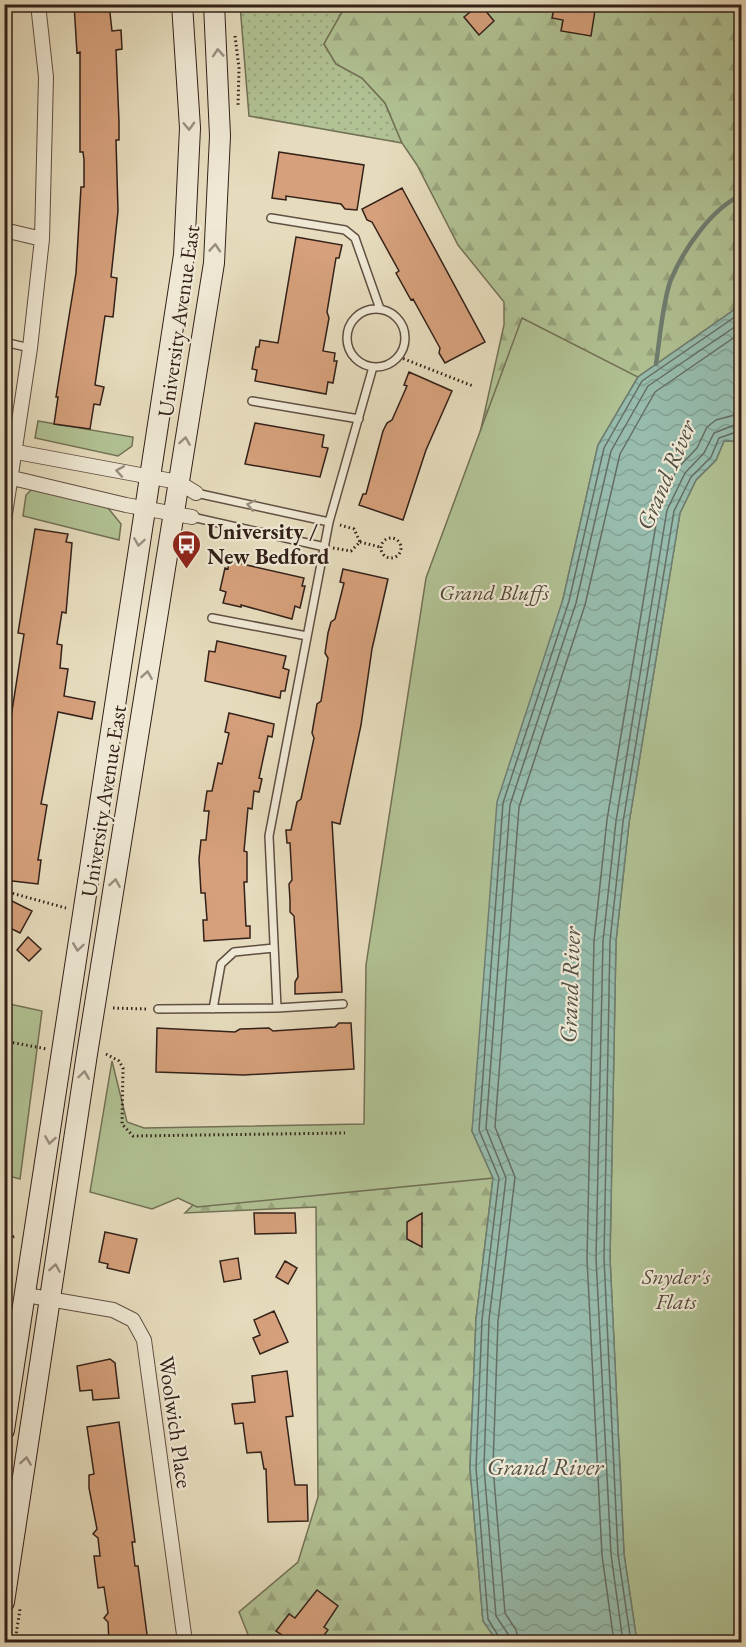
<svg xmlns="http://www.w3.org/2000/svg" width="746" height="1647" font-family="'EB Garamond',serif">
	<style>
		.grass { fill: url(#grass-dots); stroke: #727156; stroke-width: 1.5 }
		.forest { fill: url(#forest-firs); stroke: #727156; stroke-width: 1.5 }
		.park { fill: #b1c294; stroke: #727156; stroke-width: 1.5 }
		.water { fill: url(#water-waves); stroke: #6f7e72; stroke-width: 1.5 }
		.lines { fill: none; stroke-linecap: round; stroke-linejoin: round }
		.shore { stroke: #656e63; stroke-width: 1.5 }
		.stream { stroke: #6f7e72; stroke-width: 4.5 }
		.building { fill: #d5a07b; stroke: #332019; stroke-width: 1.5 }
		.lane-casing { stroke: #604f42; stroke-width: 10 }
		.street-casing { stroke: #604f42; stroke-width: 16 }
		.secondary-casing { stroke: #332019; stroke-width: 22 }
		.path { stroke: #332019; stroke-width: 3; stroke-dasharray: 1.5 3; stroke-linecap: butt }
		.lane { stroke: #efe8d4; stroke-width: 7 }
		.street { stroke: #efe8d4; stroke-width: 14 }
		.secondary { stroke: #efe8d4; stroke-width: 20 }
		.oneway { stroke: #9a8e80 }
		.labels { text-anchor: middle; stroke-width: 4.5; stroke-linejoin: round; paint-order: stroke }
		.street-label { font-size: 22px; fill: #332019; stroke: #efe8d4 }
		.poi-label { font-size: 22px; font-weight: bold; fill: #332019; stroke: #efe8d4; text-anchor: start }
		.park-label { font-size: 22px; font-style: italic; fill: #524838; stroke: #efe8d4 }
		.water-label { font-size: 24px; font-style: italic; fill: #514f45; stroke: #efe8d4 }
	</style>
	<defs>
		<pattern id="grass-dots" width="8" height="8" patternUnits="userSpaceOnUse" patternTransform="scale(1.5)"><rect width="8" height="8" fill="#b1c294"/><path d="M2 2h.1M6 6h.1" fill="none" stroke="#99a67f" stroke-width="1.8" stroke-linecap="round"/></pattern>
		<pattern id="forest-firs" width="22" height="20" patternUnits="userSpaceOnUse" patternTransform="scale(1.5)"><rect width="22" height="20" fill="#b1c294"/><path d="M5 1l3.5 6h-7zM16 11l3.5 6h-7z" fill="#99a67f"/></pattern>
		<pattern id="water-waves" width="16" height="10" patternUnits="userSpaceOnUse" patternTransform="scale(1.5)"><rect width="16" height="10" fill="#97bcad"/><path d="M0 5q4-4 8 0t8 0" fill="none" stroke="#83a194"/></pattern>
	</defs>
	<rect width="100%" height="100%" fill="#e6dcbd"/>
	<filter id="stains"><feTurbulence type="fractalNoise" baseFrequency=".00333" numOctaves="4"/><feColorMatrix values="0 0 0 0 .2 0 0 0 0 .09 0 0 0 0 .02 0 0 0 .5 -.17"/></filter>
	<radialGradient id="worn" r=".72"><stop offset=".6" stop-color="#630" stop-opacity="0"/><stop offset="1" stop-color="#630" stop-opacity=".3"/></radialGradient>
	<path class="grass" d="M240,5H346L324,44L336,64L362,78L385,103L402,143L249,116Z"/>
	<path class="forest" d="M346,5H741V305L638,377L493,1178L476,1319L470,1468L483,1621L498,1642H251L239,1612L298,1562L318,1497L316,1207L185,1213L213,1185L389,1149L408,757L504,325V302L458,245L417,165L402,143L385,103L362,78L336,64L324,44Z"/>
	<path class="park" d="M522,318L638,377L598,445L563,599L472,1131L493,1178L197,1207L178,1198L152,1209L90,1192L112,1061L127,1122L144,1128L364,1124L366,965L426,578Z
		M38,421L133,437L132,446L118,456L35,438Z
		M741,433V1642H637L624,1554L610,1258L616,941L629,823L680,513L696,480L716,460L724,441H735Z
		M33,488L104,503L121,524L119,540L23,516L26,495Z
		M5,1003L42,1011L20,1179L5,1175Z"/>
	<path class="water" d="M741,305V433L735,441H724L716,460L696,480L680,513L629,823L616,941L610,1258L624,1554L637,1642H498L483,1621L470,1468L476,1319L493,1178L472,1131L497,802L563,599L598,445L638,377Z"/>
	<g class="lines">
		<path class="shore" d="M502,1642L488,1619L476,1468L482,1320L499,1178L479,1130L503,803L569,601L604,448L642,381L742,312
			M510,1642L508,1634L496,1616L484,1467L489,1320L506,1178L486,1128L510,805L576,603L611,451L648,386L742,322
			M519,1642L516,1630L505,1613L493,1467L498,1321L515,1177L495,1127L519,807L585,605L620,454L655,392L742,332
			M614,1642L602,1555L587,1259L594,941L607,820L659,506L677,469L697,448L707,427L716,420L742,413
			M623,1642L611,1554L596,1258L603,941L616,821L667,510L685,473L704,453L714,433L742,422
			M631,1642L618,1554L604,1258L610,941L623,822L674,511L691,477L711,457L719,438L742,430"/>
		<path class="stream" d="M656,364C660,338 662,307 670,282C682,252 711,208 742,195"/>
	</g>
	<path class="building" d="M74,4H109L112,31L121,30L122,49L116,50L119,122V140H116L118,211L111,277L117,278L113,317L105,316L95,385L104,387L100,405L94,404L90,429L54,424L58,397H56L76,273L81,187H84V160L83,152H80V52L77,53Z
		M480,4L494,21L479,35L464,17Z
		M555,4H596L591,36L561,31L563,20L552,18Z
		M279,152L364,165L357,210L345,209L341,204L286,196V200L272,198Z
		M402,188L485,342L445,363L439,353L440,348L413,299L411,300L396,273L399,271L372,222L367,220L362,209Z
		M296,237L342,245L339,258H336L327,312L329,318L323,351L335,353L334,361H337L333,383L328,382L326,394L255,381L257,370L252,369L256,347H259L260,340L278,343Z
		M409,372L452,391L426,450L403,520L359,505L363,494H366L383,431L387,423L392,420L407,386L404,385Z
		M255,423L324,435L322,447L328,448L320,477L245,464Z
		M35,529L68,534L66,542L72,543L66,613L62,612L57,644L62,645L60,668L68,669L64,696L95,702L92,719L58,712L41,804L47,805L38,860H41L38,884L4,880V762L24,634L18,633Z
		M229,561L304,578L302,586H305L300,608L295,606L292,619L241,605V607L223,603L226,592L220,590L225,568L228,569Z
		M343,569L388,579L372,649L361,725L340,824L332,822L342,992L295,994V982L298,977L294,916L290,912V900L289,884L292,880L290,843H287L286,830H291L297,802L301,799L314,738L312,733L317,704L321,701L328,658L325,653L328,633L331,622L335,619L344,583L340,582Z
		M217,641L286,656L283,668L289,670L285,691H281L280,698L205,681L209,651L215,652Z
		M229,713L274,724L272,737L268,736L259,778L262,779L259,792L254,791L252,809L248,808L244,851L247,852V882H244L246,926H250V938L204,941L203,920H207L205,893H201L199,859L201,840H206L209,811H204L207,791H212L218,763L222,764L229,733L225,732Z
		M4,897L32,911L20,933L4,925Z
		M28,937L41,949L29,961L17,950Z
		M339,1023H351L354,1069L244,1075L156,1072L157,1028L235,1032L240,1029L269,1028L273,1031L335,1027Z
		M254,1213H295L296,1233L255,1234Z
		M422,1213V1247L407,1239V1222Z
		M105,1232L137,1239L129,1273L107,1268L108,1264L99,1262Z
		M238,1258L241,1279L224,1282L220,1261Z
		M285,1261L297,1268L288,1284L276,1277Z
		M274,1311L288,1342L260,1354L253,1338L260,1335L254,1320Z
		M110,1359L115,1363L119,1398L93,1400L92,1390L80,1391L77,1366Z
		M287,1371L293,1416L286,1417L295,1485H307L308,1521L268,1522L266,1469H264L261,1452L247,1453L243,1423L235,1424L232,1404L255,1402L252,1376Z
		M119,1422L135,1542H132L135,1566H138L148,1642H109L108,1622L104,1618L108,1613L104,1587L98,1588L94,1556H100L98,1538L93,1534L97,1529L89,1488V1475L94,1474L87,1427Z
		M317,1590L338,1606L324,1627L328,1630L319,1642H277L282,1635L276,1631L289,1614L295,1618Z"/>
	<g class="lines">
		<defs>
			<path id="lane" d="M271,218L345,230L355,238L380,309
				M347 338a29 29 0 1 1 58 0a29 29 0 1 1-58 0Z
				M4,342L30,348
				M252,401L359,419
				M196,493L329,522
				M192,517L325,547
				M212,618L307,636
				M277,1008L269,836L329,522L373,367
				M158,1009L277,1008L343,1004
				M213,1009L221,964L234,952L274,948"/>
			<path id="street" d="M4,230L42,239
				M6,450L178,482L196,493
				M4,476L126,505L192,517
				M4,521L30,348L42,239L46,77L38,4
				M26,1295L113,1310L133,1320L144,1340L185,1642"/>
			<path id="secondary" d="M4,1430L184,255L190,128L182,4
				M4,1602L87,1054L214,263L220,136L214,4"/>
		</defs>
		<use href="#lane" class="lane-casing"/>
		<use href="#street" class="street-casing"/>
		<use href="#secondary" class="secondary-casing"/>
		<path class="path" d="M235,36L239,68L238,107
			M399,357L473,386
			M381 548a10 10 0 1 1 20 0a10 10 0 1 1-20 0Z
			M360,542L380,547
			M333,548L351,551L360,542L354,529L340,525
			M4,891L66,908
			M113,1008L147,1009
			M4,1041L47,1049
			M106,1054L119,1061L123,1068L122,1124L133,1136L345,1133
			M4,1239L16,1236
			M15,1642L20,1609"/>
		<use href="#lane" class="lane"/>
		<use href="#street" class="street"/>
		<use href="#secondary" class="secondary"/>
	</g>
	<defs><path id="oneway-chevron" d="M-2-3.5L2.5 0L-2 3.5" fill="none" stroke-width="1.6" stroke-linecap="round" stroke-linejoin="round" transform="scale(1.5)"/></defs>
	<g class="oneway">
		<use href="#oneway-chevron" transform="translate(218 53) rotate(-94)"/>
		<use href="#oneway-chevron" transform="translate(189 126) rotate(88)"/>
		<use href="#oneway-chevron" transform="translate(215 248) rotate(-86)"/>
		<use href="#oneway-chevron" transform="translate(185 441) rotate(-81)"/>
		<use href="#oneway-chevron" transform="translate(120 471) rotate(-170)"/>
		<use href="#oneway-chevron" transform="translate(251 505) rotate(-168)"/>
		<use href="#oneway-chevron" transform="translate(139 542) rotate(99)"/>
		<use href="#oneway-chevron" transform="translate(147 675) rotate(-81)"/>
		<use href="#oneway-chevron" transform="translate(115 883) rotate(-81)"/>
		<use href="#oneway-chevron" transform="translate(78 947) rotate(98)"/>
		<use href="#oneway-chevron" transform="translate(84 1075) rotate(-82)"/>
		<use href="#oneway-chevron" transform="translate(50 1140) rotate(99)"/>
		<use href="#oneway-chevron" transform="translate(55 1268) rotate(-81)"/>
		<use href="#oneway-chevron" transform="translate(26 1461) rotate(-81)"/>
	</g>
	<defs>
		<symbol id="bus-pin" viewBox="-11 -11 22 30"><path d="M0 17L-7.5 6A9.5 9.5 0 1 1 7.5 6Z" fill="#8f2418" stroke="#efe8d4"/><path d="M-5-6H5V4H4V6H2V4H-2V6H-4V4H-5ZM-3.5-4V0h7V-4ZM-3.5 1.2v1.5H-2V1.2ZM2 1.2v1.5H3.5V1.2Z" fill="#fff"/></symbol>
	</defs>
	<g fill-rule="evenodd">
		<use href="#bus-pin" x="170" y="528" width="33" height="45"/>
	</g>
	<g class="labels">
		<g class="street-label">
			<text transform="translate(178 321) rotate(-82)" y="8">University Avenue East</text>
			<text transform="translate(103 801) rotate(-81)" y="8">University Avenue East</text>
			<text transform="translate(176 1422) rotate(82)" y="8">Woolwich Place</text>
		</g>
		<g class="poi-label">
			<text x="207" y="539">University /<tspan x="207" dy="25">New Bedford</tspan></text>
		</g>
		<g class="park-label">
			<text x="494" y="600">Grand Bluffs</text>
			<text x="676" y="1284">Snyder's<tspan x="676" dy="25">Flats</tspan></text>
		</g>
		<g class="water-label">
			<text transform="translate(666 475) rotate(-67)" y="8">Grand River</text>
			<text transform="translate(570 985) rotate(-88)" y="8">Grand River</text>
			<text x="545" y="1475">Grand River</text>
		</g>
	</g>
	<rect width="746" height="1647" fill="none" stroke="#e6dcbd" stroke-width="24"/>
	<rect x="6" y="6" width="734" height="1635" fill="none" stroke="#332019" stroke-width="3"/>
	<rect x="12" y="12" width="722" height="1623" fill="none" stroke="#332019" stroke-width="1.5"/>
	<rect width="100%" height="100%" filter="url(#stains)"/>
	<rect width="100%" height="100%" fill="url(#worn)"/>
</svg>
